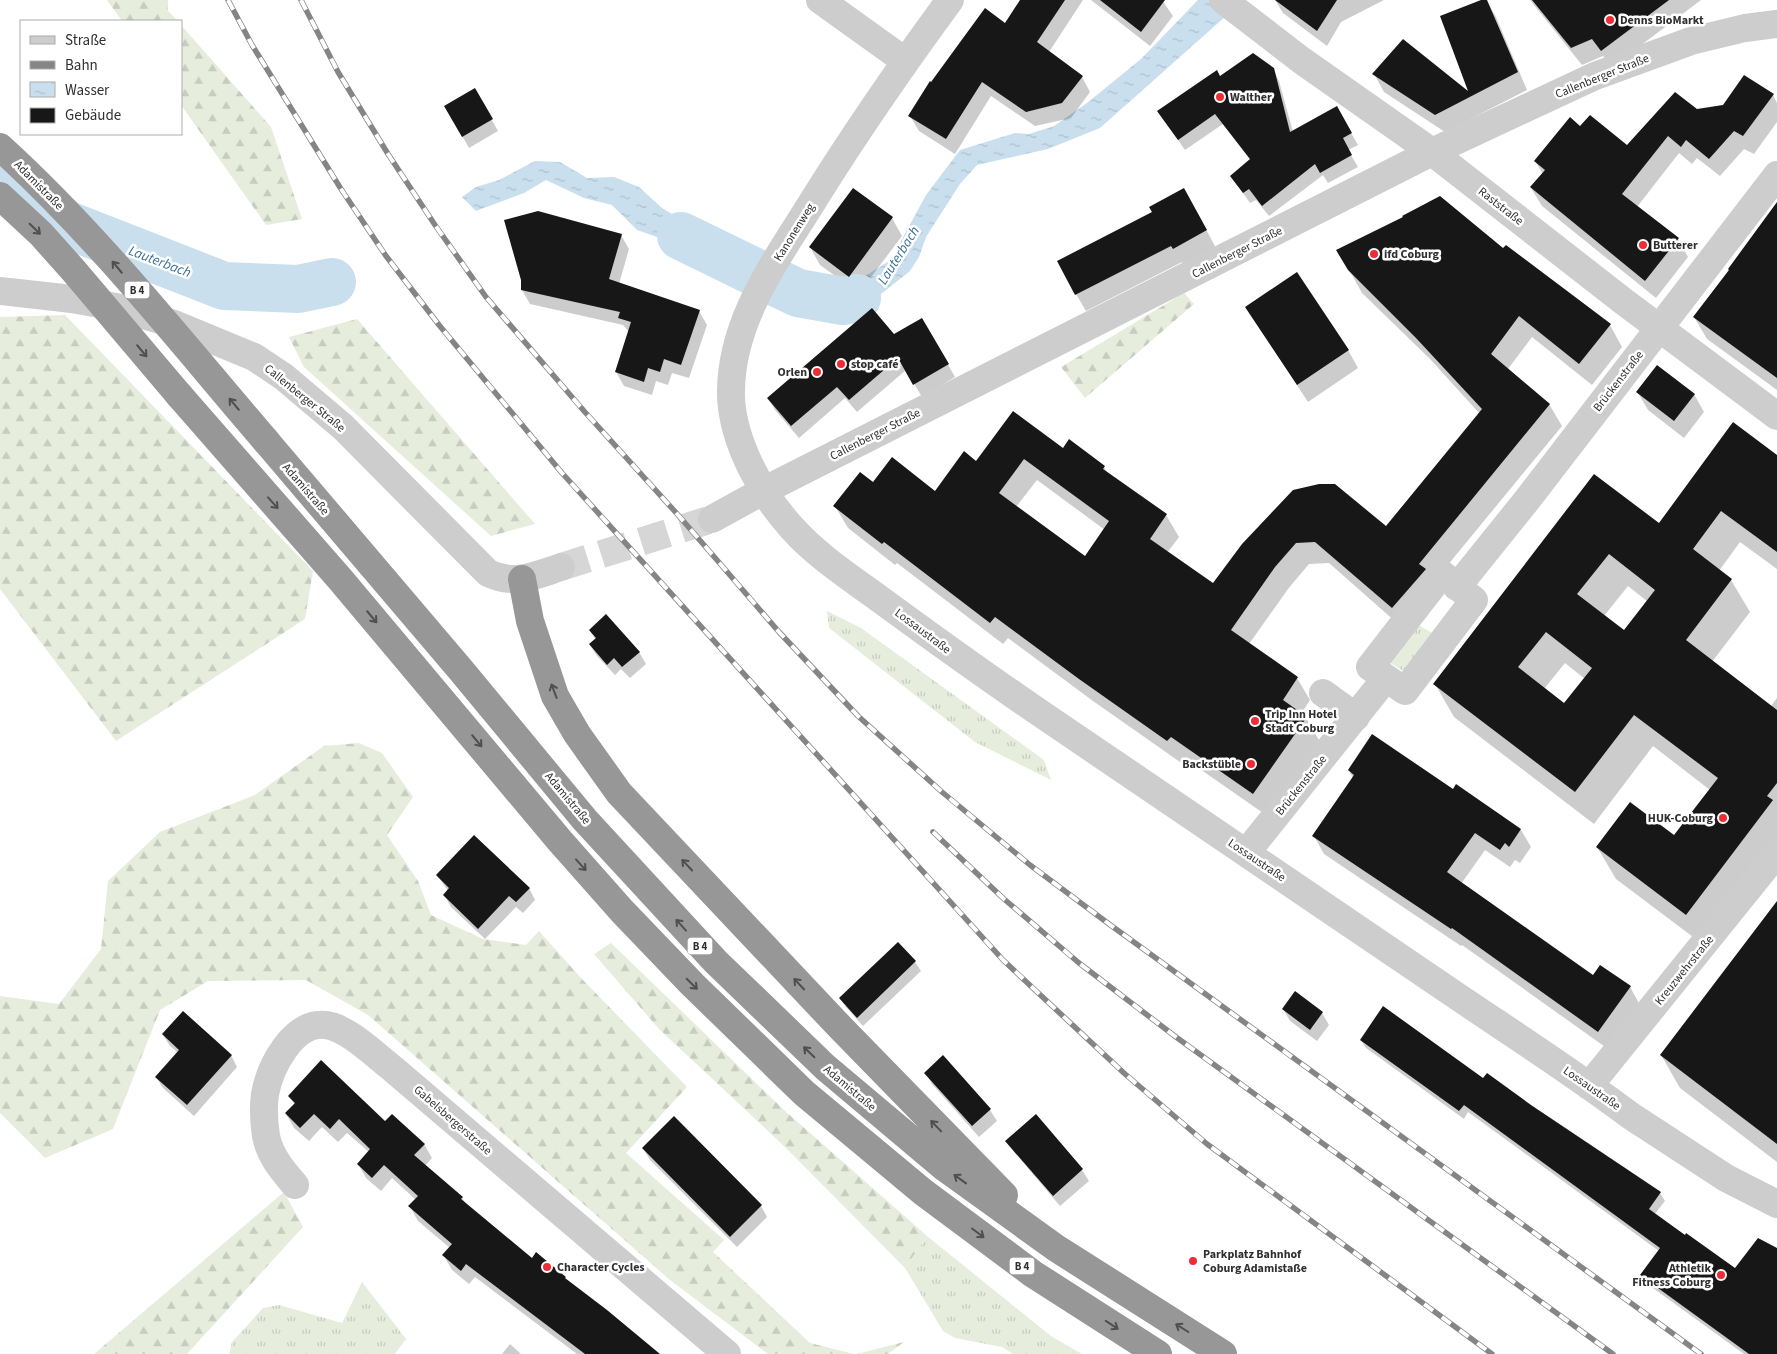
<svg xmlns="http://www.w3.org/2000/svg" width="1777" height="1354" font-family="'Source Sans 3',sans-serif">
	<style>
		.grass { fill: url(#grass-tufts) }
		.forest { fill: url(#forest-firs) }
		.water { fill: url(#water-ripples) }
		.shadow { fill: #0003; fill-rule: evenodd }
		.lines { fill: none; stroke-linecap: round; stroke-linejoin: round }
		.river { stroke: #c9dfee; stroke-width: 48 }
		.building { fill: #171717; fill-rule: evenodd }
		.minor-tunnel { stroke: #d6d6d6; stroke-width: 28; stroke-dasharray: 28 14; stroke-linecap: butt }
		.minor { stroke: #cdcdcd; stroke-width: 28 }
		.highway { stroke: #979797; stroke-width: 28 }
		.rail-casing { stroke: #858585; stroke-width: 5.5 }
		.rail { stroke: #fff; stroke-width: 4; stroke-dasharray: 11; stroke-linecap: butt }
		.highway-bridge { stroke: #979797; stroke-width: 28 }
		.oneway { stroke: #4f4f4f }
		.poi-dot { fill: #ed2c36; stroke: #fff; stroke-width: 2 }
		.labels { text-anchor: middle; stroke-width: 5; stroke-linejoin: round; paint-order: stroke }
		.shield { fill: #fff; stroke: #6e6e6e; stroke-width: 1 }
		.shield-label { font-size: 11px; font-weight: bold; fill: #303030 }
		.poi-label { font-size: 12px; font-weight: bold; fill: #303030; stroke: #fff; text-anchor: start }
		.street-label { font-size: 12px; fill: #303030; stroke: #fff }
		.water-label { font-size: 14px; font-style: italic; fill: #397096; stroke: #fff }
	</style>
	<defs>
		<pattern id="grass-tufts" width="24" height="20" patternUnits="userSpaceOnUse" patternTransform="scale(1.25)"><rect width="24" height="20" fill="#e6eddd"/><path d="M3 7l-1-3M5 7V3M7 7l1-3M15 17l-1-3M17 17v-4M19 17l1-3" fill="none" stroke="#c6ccbe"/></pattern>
		<pattern id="forest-firs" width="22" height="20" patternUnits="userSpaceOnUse" patternTransform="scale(1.25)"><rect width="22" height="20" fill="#e6eddd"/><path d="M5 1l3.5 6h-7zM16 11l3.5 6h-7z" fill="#c6ccbe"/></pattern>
		<pattern id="water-ripples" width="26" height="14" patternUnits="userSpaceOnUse" patternTransform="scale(1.25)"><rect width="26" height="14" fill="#c9dfee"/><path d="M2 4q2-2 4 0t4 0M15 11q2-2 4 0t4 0" fill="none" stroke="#adc0cc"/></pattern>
	</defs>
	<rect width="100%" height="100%" fill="#fff"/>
	<path class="grass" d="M827,611L861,628L1044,760L1051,780L975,742L829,628Z
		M1414,619L1420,626L1434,634L1403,671L1386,660Z
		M927,1236L1051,1336L1082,1354H1013L1002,1347L955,1338L943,1331L905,1268Z
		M362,1282L406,1339L395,1354H229L232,1342L263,1308L279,1305L342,1323Z"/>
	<path class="forest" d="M107,0H168V11L178,21H122Z
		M181,25L271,127L302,219L266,225L181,105Z
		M1184,293L1194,304L1085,398L1061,367Z
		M65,315L313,571L305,619L116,741L0,589V317Z
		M357,319L535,524L491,536L304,367L289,337Z
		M359,743L382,753L413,797L387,835L418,881L431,915L483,939L526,945L539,931L581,978L687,1087L626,1153L724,1240L713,1252L810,1343L854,1354H768L670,1280L368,1015L306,980L208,981L160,1010L113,1129L45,1158L0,1113V996L59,1004L101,949L108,881L160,832L255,795L324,746Z
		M611,943L784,1110L927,1236L905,1268L785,1147L659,1029L594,954Z
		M284,1192L303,1227L187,1354H94Z
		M904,1342L888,1354H857Z"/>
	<path class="water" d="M1198,0H1244L1100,128L1048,149L977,165L960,184L926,237L919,257L910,271L866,306L839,310L792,293L802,272L840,284L859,280L897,256L901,241L926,195L960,150L1015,133L1029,134L1054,126L1087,103L1141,59Z
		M535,161L560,162L587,178L614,177L639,187L662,208L682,220L747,252L733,275L694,250L637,230L612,205L584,198L546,180L524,193L476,211L462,197L476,187L499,180Z
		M131,240L193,261L204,268L227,270L226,274L243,279L261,273L285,277L281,296L223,291L221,296L171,283Z"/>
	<path class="shadow" d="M1022,0H1083L1049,52L1082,77L1090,92L1071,118L1035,126L991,96L955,154L919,131L910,116L1005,25Z
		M1091,0H1162L1173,16L1150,46Z
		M1275,0H1384L1341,22L1327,46L1283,13Z
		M1484,0H1486L1496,17L1527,90L1445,132L1384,92L1374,74L1471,94Z
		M1530,0H1701L1612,67L1603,56L1582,65Z
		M1273,69L1279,81L1293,132L1336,107L1358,145L1348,150L1358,167L1328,183L1323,175L1269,216L1256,200L1250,203L1231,176L1251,161L1223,124L1185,150L1158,112L1220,78Z
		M474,89L498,131L469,148L445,106Z
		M1773,95L1777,103V122L1754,154L1744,149L1720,176L1697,158L1692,164L1679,153L1637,207L1678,239L1688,257L1656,298L1542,206L1531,188L1543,174L1535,161L1580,127L1628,147L1697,110Z
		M1777,205V390L1707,339L1694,317Z
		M1194,207L1216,248L1184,266L1182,262L1086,311L1076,294Z
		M892,218L902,236L859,293L820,265L810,247Z
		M621,235L629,249L619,284L699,311L707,325L689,378L672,373L668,385L656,381L652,395L624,386L616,372L629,332L623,325L530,304L522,290Z
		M1338,250H1504L1610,325L1622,347L1592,385L1532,337L1508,369L1549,404L1562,426L1433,583L1405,630L1329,563L1309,564L1288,589L1249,644L1297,678L1310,700L1301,714L1306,718L1319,740L1266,815L1184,758L1180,762L1093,701L1008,638L1003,644L897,563L895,565L848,528L835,506L873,484L936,492L977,462L1063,450L1104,467L1108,474L1166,515L1179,537L1167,553L1214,585L1243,544L1386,528L1480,414L1430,359L1362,293ZM1037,480L1105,530L1085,558L1016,507Z
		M1246,307L1348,350L1358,368L1308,402Z
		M922,319L955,377L922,397L906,370L857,412L845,398L799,438L775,410L768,398L894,335Z
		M1638,393L1694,394L1704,412L1684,438L1648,410Z
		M1777,456V569L1740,542L1719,571L1731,580L1750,612L1712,662L1771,706L1777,698V851L1705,946L1616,879L1597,847L1674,837L1710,790L1653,746L1594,824L1454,717L1435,684L1594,476L1659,525ZM1628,586L1648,602L1624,632L1604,616ZM1565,663L1585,679L1565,705L1544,689Z
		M590,631L639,652L646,664L630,678L621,669L615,675L597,656L590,645L596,640Z
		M1349,771L1453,791L1521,830L1531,847L1520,863L1515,860L1510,867L1485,850L1461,884L1593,977L1630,987L1640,1005L1608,1049L1462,945L1461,946L1324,854L1314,836L1353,778Z
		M437,875L529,888L535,900L523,913L516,907L485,939L451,907L444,895L448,891Z
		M1777,902V1162L1680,1088L1661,1055Z
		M898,944L915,962L921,971L863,1026L846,1007L840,998Z
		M1295,993L1322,1013L1329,1025L1317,1041L1290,1021L1283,1009Z
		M163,1035L231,1055L237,1067L194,1116L163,1088L156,1077L178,1053L170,1046Z
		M1361,1040L1483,1080L1530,1106L1660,1193L1665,1201L1654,1215L1735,1270L1777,1250V1354H1744L1646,1283L1641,1275L1659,1251L1468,1112L1464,1119L1366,1048Z
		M943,1057L990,1110L997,1121L979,1137L932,1084L926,1073Z
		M289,1096L386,1123L424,1144L432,1158L425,1166L462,1198L467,1205L532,1260L567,1281L658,1354H577L475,1277L469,1284L452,1270L444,1256L450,1248L418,1221L410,1207L416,1200L392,1178L381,1191L366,1178L358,1164L369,1152L347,1133L338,1142L322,1127L309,1141L294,1128L286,1114L295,1105Z
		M1036,1116L1082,1170L1089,1181L1060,1206L1014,1152L1007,1141Z
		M643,1148L761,1206L767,1217L737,1247L650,1160Z
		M510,1344L521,1354H502Z"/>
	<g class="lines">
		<path class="river" d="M0,183L68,225L224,286L298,289L332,282
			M681,236L798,293L843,301L857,298"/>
	</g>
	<path class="building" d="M1020,0H1065L1037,42L1083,76L1062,103L1026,112L982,82L946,139L908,116L930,81L931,82L985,8L1005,23Z
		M1100,0H1165L1141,32Z
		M1275,0H1337L1317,31Z
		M1481,0H1487L1518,72L1435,115L1372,74L1403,39L1468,91L1440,16Z
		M1532,0H1669L1601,51L1592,39L1571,48Z
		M1253,53L1274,68L1290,132L1337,106L1352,133L1343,138L1352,155L1320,173L1315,164L1262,206L1249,189L1243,193L1230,176L1250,159L1215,114L1178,140L1157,111L1217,70L1220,76Z
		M1744,75L1774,94L1743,136L1734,131L1709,159L1686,140L1681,147L1668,136L1622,194L1679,238L1645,281L1530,187L1545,170L1534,161L1570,117L1580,126L1590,115L1627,145L1675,92L1697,109L1723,105Z
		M475,88L493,119L462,137L444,106Z
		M853,188L893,217L849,277L809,247Z
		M1184,188L1207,230L1173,249L1171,246L1075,295L1057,261L1152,212L1149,207Z
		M1440,196L1503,248L1506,245L1611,324L1579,364L1519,316L1491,354L1550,404L1419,564L1426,569L1392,608L1315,542L1296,543L1275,567L1231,630L1298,677L1283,700L1307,717L1253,794L1171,737L1167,741L1079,679L995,617L990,623L884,542L882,544L833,506L860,472L873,482L892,457L935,491L964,451L976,461L1013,411L1063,448L1069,439L1105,466L1103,469L1167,514L1150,539L1213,583L1242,544L1293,490L1319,484H1335L1386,526L1482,409L1416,338L1348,270L1336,250L1403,217L1402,216ZM1024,459L1109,521L1085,556L999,493Z
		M1777,202V378L1693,317L1729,270L1728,269Z
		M538,211L622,234L609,279L700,310L681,365L664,359L660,372L648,368L644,382L615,372L631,322L618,318L620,312L521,290V280L504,220Z
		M1297,272L1349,350L1297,385L1245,307Z
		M872,308L894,334L922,318L949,364L913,385L898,358L849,400L837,387L791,426L767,398Z
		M1657,365L1695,394L1674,421L1636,392Z
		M1733,422L1777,455V552L1721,511L1693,549L1732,579L1686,640L1777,710V783L1767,796L1773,800L1686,915L1596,847L1630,802L1674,835L1718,778L1634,715L1575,792L1433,684L1594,474L1659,523ZM1609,554L1655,590L1624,630L1577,594ZM1546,632L1592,668L1564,703L1518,667Z
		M606,614L640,652L622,667L614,658L607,665L589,644L596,638L589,630Z
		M1372,734L1453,789L1456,784L1521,829L1509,847L1505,843L1500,850L1475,833L1447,872L1593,975L1600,965L1631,986L1598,1032L1452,928L1451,929L1312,836L1354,775L1348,770Z
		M474,835L530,888L516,902L509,896L478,929L443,895L449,888L436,875Z
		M1777,901V1144L1660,1055Z
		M898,942L916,961L857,1018L839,998Z
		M1295,991L1323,1012L1310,1030L1282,1009Z
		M1383,1006L1483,1078L1487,1073L1531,1105L1661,1192L1649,1209L1685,1235L1686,1233L1735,1268L1758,1238L1777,1248V1354H1749L1640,1275L1660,1248L1464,1105L1459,1111L1360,1040Z
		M183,1011L232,1055L187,1105L155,1077L179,1050L162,1034Z
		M943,1055L991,1109L972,1126L924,1073Z
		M321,1060L385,1121L392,1114L425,1144L414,1155L463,1197L461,1199L532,1258L536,1252L566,1277L565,1278L607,1310L660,1354H585L466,1264L461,1271L442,1255L452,1244L408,1206L418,1196L384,1165L372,1178L357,1164L370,1149L339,1119L330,1129L314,1114L300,1128L285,1113L295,1103L288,1096Z
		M1036,1114L1083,1169L1053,1196L1005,1141Z
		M674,1116L762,1205L730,1237L642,1148Z"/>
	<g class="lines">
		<path class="minor-tunnel" d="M561,567L712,519"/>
		<path class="minor" d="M820,0L905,61
			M950,0C903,64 858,129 816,196C778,258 729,321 731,397C733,443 762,495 792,528C817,556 851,578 881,600C941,644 1001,687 1062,728C1189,814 1316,900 1442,986C1505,1029 1570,1070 1631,1116L1726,1178L1777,1204
			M1223,0L1301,60L1432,152L1623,301L1777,416
			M0,291L72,299L116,307L174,324L254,357L284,377L343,427L488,573C514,586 536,575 561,567
			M712,519L763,491L1432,152L1595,76L1691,41L1745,28L1777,24
			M1442,574L1474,600L1405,691L1370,667Z
			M1457,587L1527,500L1777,175
			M1323,693L1356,717
			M1246,853L1386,678
			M1589,1086L1777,853
			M295,1185C282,1170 270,1156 266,1136C264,1123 263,1108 265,1094C270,1067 293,1021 326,1025C348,1028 375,1055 393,1069L727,1354"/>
		<path class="highway" d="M179,395L340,579L560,841L622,911L692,984L804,1093L923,1192L1033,1274L1158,1354
			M266,441L460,669L585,820L716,962L825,1067L945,1168L1056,1248L1223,1354
			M522,579L530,621L555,696L577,734L619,793L839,1026L1004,1195"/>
		<defs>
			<path id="rail" d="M228,0L252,45L341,189L386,256L439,325L562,473L1003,960L1125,1074L1207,1144L1492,1354
				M301,0L338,72L388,154L435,225L486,297L584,411L679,516L779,632L858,716L942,792L1030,865L1109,924L1701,1354
				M933,832L1004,899L1079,963L1176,1037L1613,1354"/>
		</defs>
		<use href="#rail" class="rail-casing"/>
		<use href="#rail" class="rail"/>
		<path class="highway-bridge" d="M0,147C98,236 180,341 266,441
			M0,196L41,234L74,271L179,395"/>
	</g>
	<defs><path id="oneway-shaft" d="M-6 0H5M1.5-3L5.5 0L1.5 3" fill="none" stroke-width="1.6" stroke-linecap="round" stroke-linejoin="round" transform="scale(1.25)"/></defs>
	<g class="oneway">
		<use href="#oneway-shaft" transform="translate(35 229) rotate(44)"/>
		<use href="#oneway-shaft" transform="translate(117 267) rotate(-130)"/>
		<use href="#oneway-shaft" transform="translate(142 351) rotate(50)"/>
		<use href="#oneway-shaft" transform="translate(234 404) rotate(-130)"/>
		<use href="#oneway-shaft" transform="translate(273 503) rotate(48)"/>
		<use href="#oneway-shaft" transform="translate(372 617) rotate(50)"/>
		<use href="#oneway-shaft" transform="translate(554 691) rotate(-111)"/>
		<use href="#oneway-shaft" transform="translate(477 741) rotate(50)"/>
		<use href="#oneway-shaft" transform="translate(581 865) rotate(48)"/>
		<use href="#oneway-shaft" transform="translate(687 865) rotate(-133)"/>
		<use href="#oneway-shaft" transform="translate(681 925) rotate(-132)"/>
		<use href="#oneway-shaft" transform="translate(692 984) rotate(45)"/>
		<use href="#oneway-shaft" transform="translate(799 984) rotate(-133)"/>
		<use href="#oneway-shaft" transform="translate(809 1052) rotate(-136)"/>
		<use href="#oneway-shaft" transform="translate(936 1126) rotate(-134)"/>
		<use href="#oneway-shaft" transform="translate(960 1179) rotate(-144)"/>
		<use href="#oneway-shaft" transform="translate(978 1233) rotate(37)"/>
		<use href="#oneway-shaft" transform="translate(1112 1325) rotate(33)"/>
		<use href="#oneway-shaft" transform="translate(1182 1328) rotate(-148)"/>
	</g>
	<g class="poi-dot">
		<circle cx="1610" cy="20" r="5"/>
		<circle cx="1220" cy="97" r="5"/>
		<circle cx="1643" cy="245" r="5"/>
		<circle cx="1374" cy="254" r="5"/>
		<circle cx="841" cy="364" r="5"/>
		<circle cx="817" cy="372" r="5"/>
		<circle cx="1255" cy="721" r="5"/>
		<circle cx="1251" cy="764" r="5"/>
		<circle cx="1723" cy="818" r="5"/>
		<circle cx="1193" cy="1261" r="5"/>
		<circle cx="547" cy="1267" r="5"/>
		<circle cx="1721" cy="1275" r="5"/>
	</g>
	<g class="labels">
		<g class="shield">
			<rect x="124.5" y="281.5" width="25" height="17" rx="4"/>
			<rect x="687.5" y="937.5" width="25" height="17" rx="4"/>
			<rect x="1009.5" y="1257.5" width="25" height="17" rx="4"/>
		</g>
		<g class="shield-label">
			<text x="137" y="294">B 4</text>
			<text x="700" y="950">B 4</text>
			<text x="1022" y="1270">B 4</text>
		</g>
		<g class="poi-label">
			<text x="1620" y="24">Denns BioMarkt</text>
			<text x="1230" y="101">Walther</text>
			<text x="1653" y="249">Butterer</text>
			<text x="1384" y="258">ifd Coburg</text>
			<text x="851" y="368">stop café</text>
			<text x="807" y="376" text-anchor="end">Orlen</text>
			<text x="1265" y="718">Trip Inn Hotel<tspan x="1265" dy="14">Stadt Coburg</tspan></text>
			<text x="1241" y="768" text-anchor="end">Backstüble</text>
			<text x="1713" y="822" text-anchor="end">HUK-Coburg</text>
			<text x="1203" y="1258">Parkplatz Bahnhof<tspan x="1203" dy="14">Coburg Adamistaße</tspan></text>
			<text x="557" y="1271">Character Cycles</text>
			<text x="1711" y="1272" text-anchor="end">Athletik<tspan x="1711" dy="14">Fitness Coburg</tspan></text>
		</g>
		<g class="street-label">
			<text transform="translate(1602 76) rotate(-22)" y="4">Callenberger Straße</text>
			<text transform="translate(39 185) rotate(45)" y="4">Adamistraße</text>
			<text transform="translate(1501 206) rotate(38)" y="4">Raststraße</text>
			<text transform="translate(794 232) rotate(-58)" y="4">Kanonenweg</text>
			<text transform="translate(1237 252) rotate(-27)" y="4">Callenberger Straße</text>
			<text transform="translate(1618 381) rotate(-52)" y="4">Brückenstraße</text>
			<text transform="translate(305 398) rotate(39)" y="4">Callenberger Straße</text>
			<text transform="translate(875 434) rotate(-27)" y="4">Callenberger Straße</text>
			<text transform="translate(306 489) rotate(49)" y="4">Adamistraße</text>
			<text transform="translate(923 631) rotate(37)" y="4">Lossaustraße</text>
			<text transform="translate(1301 785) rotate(-51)" y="4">Brückenstraße</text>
			<text transform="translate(568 798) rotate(50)" y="4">Adamistraße</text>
			<text transform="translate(1257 860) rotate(34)" y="4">Lossaustraße</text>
			<text transform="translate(1684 970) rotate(-51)" y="4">Kreuzwehrstraße</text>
			<text transform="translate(850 1088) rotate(40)" y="4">Adamistraße</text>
			<text transform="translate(1592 1088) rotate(35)" y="4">Lossaustraße</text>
			<text transform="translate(453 1120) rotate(41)" y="4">Gabelsbergerstraße</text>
		</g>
		<g class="water-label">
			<text transform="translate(898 255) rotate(-58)" y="5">Lauterbach</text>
			<text transform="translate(160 261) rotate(21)" y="5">Lauterbach</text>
		</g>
	</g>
	<rect x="20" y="20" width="162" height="115" fill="#ffffff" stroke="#acacac"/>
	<rect x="30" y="36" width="25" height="8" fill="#cdcdcd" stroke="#acacac"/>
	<text x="65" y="45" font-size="15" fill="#303030">Straße</text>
	<rect x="30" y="61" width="25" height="8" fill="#858585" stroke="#acacac"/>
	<text x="65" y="70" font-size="15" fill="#303030">Bahn</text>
	<rect x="30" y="82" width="25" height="15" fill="url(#water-ripples)" stroke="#acacac"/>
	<text x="65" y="95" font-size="15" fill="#303030">Wasser</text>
	<rect x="30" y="108" width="25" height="15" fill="#171717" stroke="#acacac"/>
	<text x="65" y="120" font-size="15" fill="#303030">Gebäude</text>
</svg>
